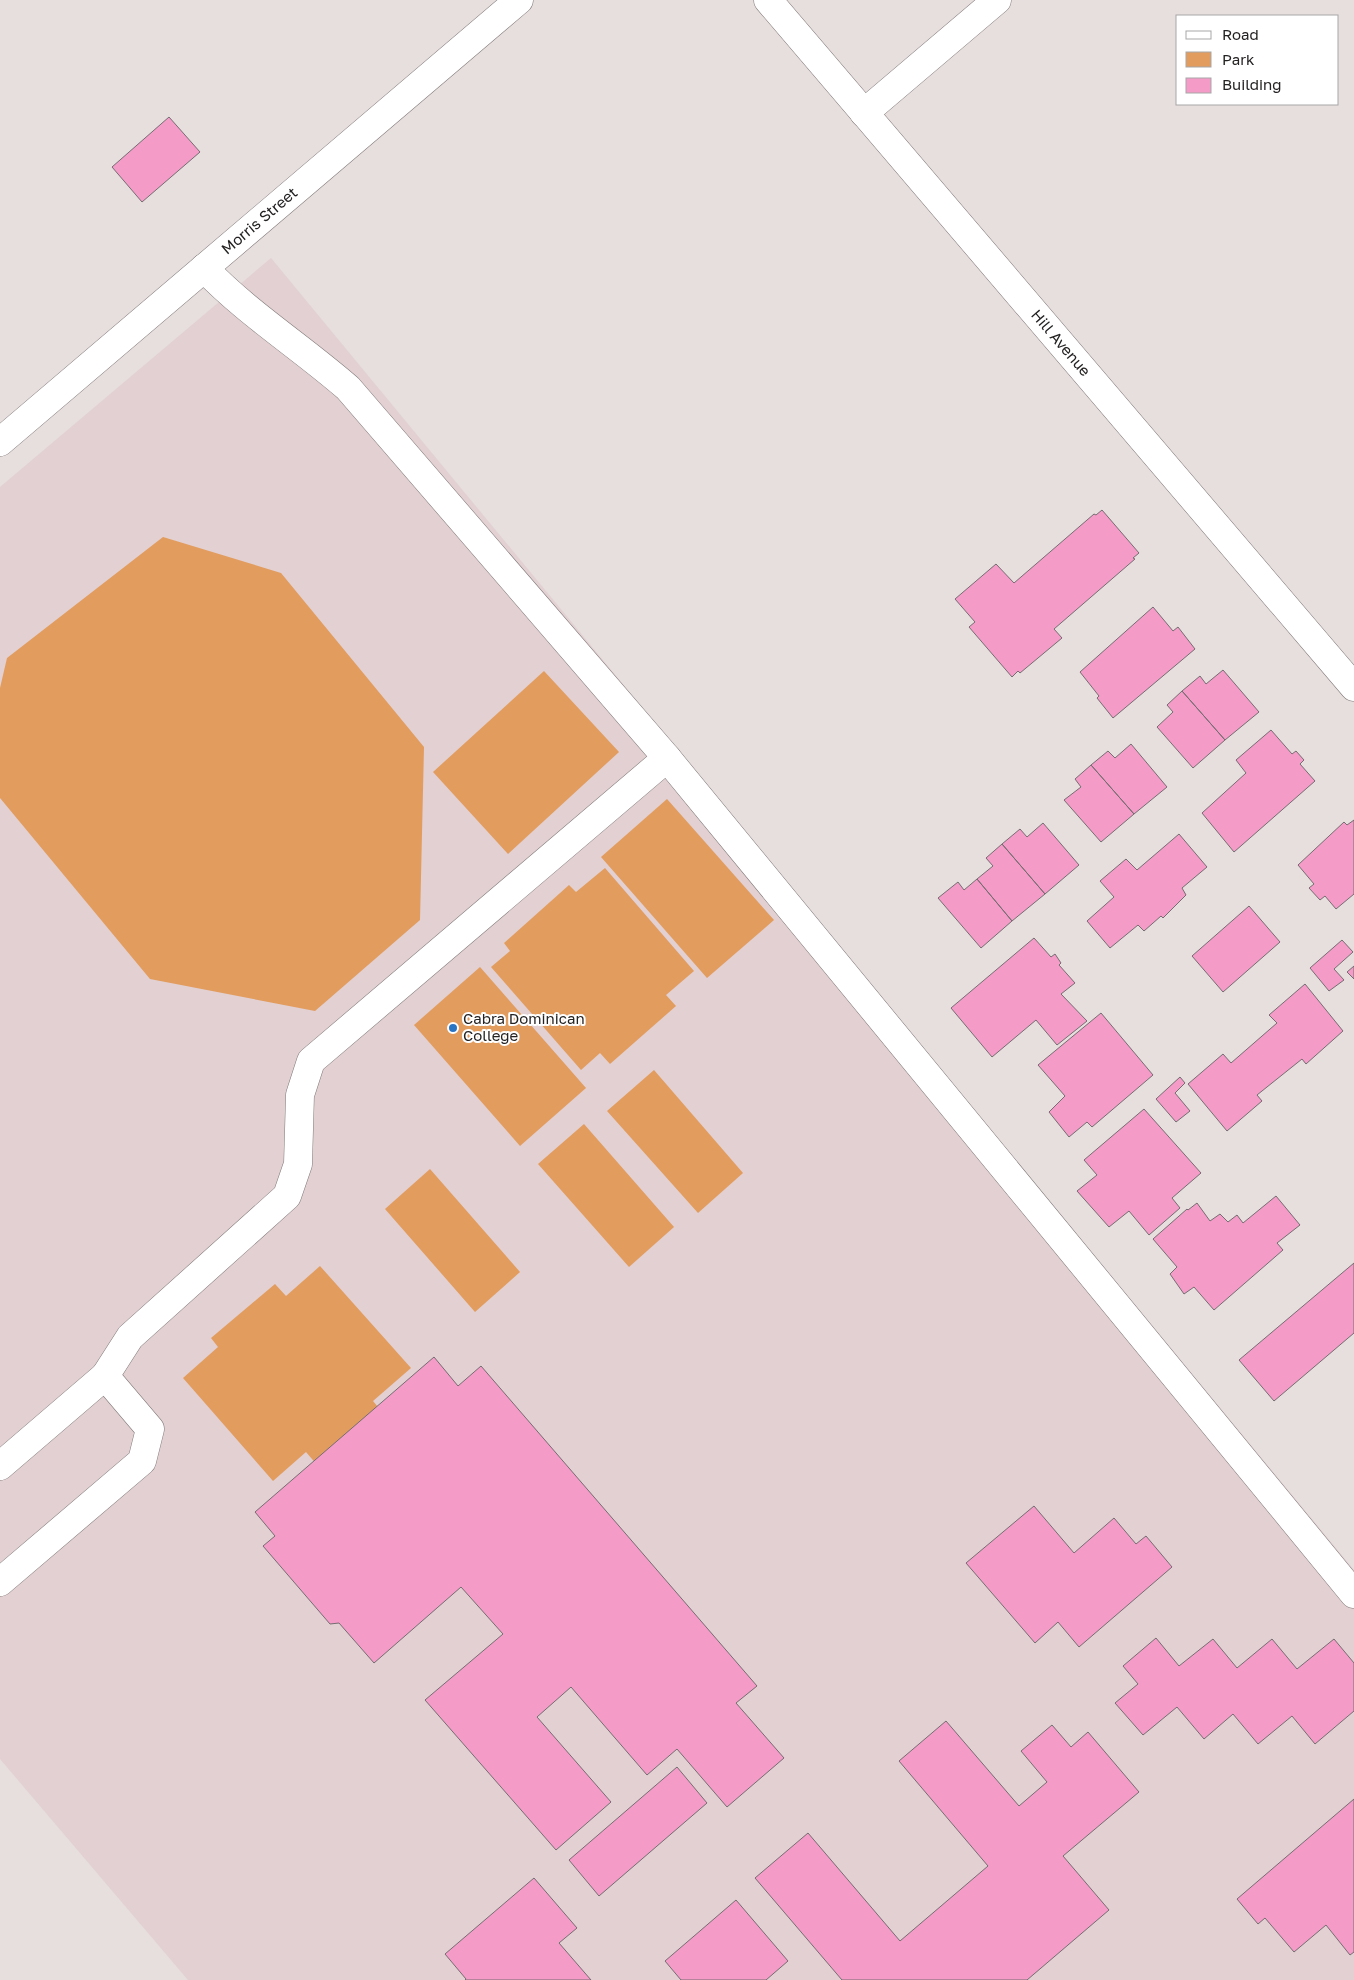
<svg xmlns="http://www.w3.org/2000/svg" width="1354" height="1980" font-family="'Golos Text',sans-serif">
	<style>
		.built { fill: #e2d0d2 }
		.green { fill: #e29c5e }
		.building { fill: #f59bc8; stroke: #756d71 }
		.lines { fill: none; stroke-linecap: round; stroke-linejoin: round }
		.minor-casing { stroke: #807878; stroke-width: 29 }
		.minor { stroke: #fff; stroke-width: 28 }
		.poi-dot { fill: #2a74c4; stroke: #fff; stroke-width: 2 }
		.labels { text-anchor: middle; stroke-width: 4; stroke-linejoin: round; paint-order: stroke }
		.street-label { font-size: 15px; fill: #252222; stroke: #fff }
		.poi-label { font-size: 15px; fill: #252222; stroke: #fff; text-anchor: start }
	</style>
	<rect width="100%" height="100%" fill="#e7dede"/>
	<path class="built" d="M271,258L1354,1570V1980H188L0,1759V487Z"/>
	<path class="green" d="M163,537L281,573L424,747L420,920L315,1011L150,979L0,798V688L7,658Z
		M544,671L619,752L508,854L433,772Z
		M667,799L774,920L707,978L601,857Z
		M605,868L694,971L666,995L676,1006L610,1064L600,1053L581,1070L491,967L510,951L504,943L569,885L576,892Z
		M480,967L586,1088L520,1146L414,1025Z
		M654,1070L743,1173L698,1213L607,1111Z
		M584,1124L674,1227L629,1267L538,1164Z
		M430,1169L520,1272L475,1312L385,1209Z
		M320,1266L411,1368L373,1401L382,1412L318,1466L306,1452L273,1481L183,1378L218,1347L211,1338L275,1284L286,1296Z"/>
	<path class="building" d="M169,117L200,152L142,202L112,167Z
		M1102,510L1139,553L1133,558L1135,559L1054,629L1062,638L1020,673L1018,671L1012,677L969,627L975,622L955,599L996,564L1014,583L1094,514L1096,515Z
		M1153,607L1173,631L1178,627L1195,649L1113,718L1097,698L1099,696L1080,672Z
		M1223,670L1259,712L1225,740L1182,691L1200,676L1206,684Z
		M1182,691L1225,740L1193,768L1157,727L1173,712L1167,705Z
		M1271,730L1292,754L1296,751L1304,760L1300,764L1315,781L1234,852L1202,813L1246,773L1236,760Z
		M1131,744L1167,787L1134,814L1091,765L1108,751L1115,758Z
		M1091,765L1134,814L1101,842L1064,800L1081,787L1075,779Z
		M1354,820V894L1336,909L1325,896L1320,900L1309,888L1314,884L1298,865L1344,822L1347,825Z
		M1043,823L1079,865L1045,894L1002,844L1020,829L1027,837Z
		M1179,834L1207,867L1182,888L1186,895L1163,918L1161,916L1144,931L1138,925L1110,948L1087,921L1114,897L1100,881L1126,859L1137,870Z
		M1002,844L1045,894L1012,921L977,879L993,866L986,858Z
		M977,879L1012,921L981,948L938,898L958,882L964,890Z
		M1249,906L1280,942L1223,992L1192,956Z
		M1034,938L1051,957L1055,954L1061,963L1059,965L1075,983L1061,994L1087,1021L1057,1045L1036,1020L992,1057L951,1008Z
		M1342,940L1353,952L1334,969L1344,980L1329,991L1310,968Z
		M1354,966V979L1347,972Z
		M1305,984L1343,1031L1306,1064L1302,1059L1257,1095L1262,1101L1227,1131L1188,1084L1223,1054L1231,1063L1277,1023L1269,1015Z
		M1101,1013L1153,1075L1092,1127L1087,1122L1069,1137L1049,1112L1065,1096L1038,1065Z
		M1180,1077L1185,1083L1175,1093L1190,1111L1176,1122L1156,1099Z
		M1144,1109L1201,1173L1172,1198L1180,1208L1149,1235L1129,1211L1109,1227L1077,1191L1097,1175L1084,1160Z
		M1276,1196L1300,1225L1277,1243L1283,1250L1214,1310L1194,1287L1184,1294L1170,1274L1177,1267L1153,1239L1187,1209L1188,1210L1197,1203L1210,1221L1220,1214L1228,1222L1237,1215L1243,1223Z
		M1354,1263V1333L1274,1401L1239,1360Z
		M434,1357L458,1386L481,1366L757,1686L736,1703L784,1758L727,1807L677,1749L647,1775L571,1687L537,1717L611,1802L556,1850L425,1700L503,1634L461,1587L374,1663L339,1623L330,1624L263,1546L275,1536L255,1512Z
		M1034,1506L1074,1553L1114,1518L1136,1544L1146,1536L1172,1567L1079,1647L1058,1622L1035,1643L966,1563Z
		M1156,1638L1179,1666L1213,1639L1237,1668L1272,1639L1297,1669L1334,1639L1354,1663V1711L1315,1744L1292,1716L1258,1744L1233,1714L1204,1739L1177,1707L1143,1735L1115,1703L1138,1684L1123,1666Z
		M946,1721L1019,1806L1047,1782L1021,1751L1052,1725L1071,1747L1088,1732L1139,1792L1063,1856L1109,1910L1027,1980H842L755,1878L808,1833L900,1941L988,1866L899,1761Z
		M677,1767L707,1803L599,1896L569,1860Z
		M1354,1799V1952L1350,1955L1326,1925L1294,1952L1265,1918L1258,1924L1237,1899Z
		M534,1878L577,1928L559,1943L591,1980H465L466,1979L445,1954Z
		M736,1900L788,1961L766,1980H681L665,1961Z"/>
	<g class="lines">
		<defs>
			<g id="minor">
				<path id="s1" d="M768,0L1354,687"/>
				<path d="M864,113L997,0"/>
				<path d="M204,268C247,313 301,347 348,388L667,758L1354,1594"/>
				<path id="s2" d="M0,442L519,0"/>
				<path d="M0,1466L105,1376"/>
				<path d="M0,1582L142,1461L150,1429L105,1376L130,1337L287,1196L298,1164L300,1095L311,1061L667,758"/>
			</g>
		</defs>
		<use href="#minor" class="minor-casing"/>
		<use href="#minor" class="minor"/>
	</g>
	<circle class="poi-dot" cx="453" cy="1028" r="5"/>
	<g class="labels">
		<g class="street-label">
			<text dy="5" stroke="none"><textPath href="#s2" startOffset="341">Morris Street</textPath></text>
			<text dy="5" stroke="none"><textPath href="#s1" startOffset="451">Hill Avenue</textPath></text>
		</g>
		<g class="poi-label">
			<text x="463" y="1024">Cabra Dominican<tspan x="463" dy="17">College</tspan></text>
		</g>
	</g>
	<rect x="1176" y="15" width="162" height="90" fill="#ffffff" stroke="#a8a7a7"/>
	<rect x="1186" y="31" width="25" height="8" fill="#ffffff" stroke="#a8a7a7"/>
	<text x="1222" y="40" font-size="15" fill="#252222">Road</text>
	<rect x="1186" y="52" width="25" height="15" fill="#e29c5e" stroke="#a8a7a7"/>
	<text x="1222" y="65" font-size="15" fill="#252222">Park</text>
	<rect x="1186" y="78" width="25" height="15" fill="#f59bc8" stroke="#a8a7a7"/>
	<text x="1222" y="90" font-size="15" fill="#252222">Building</text>
</svg>
